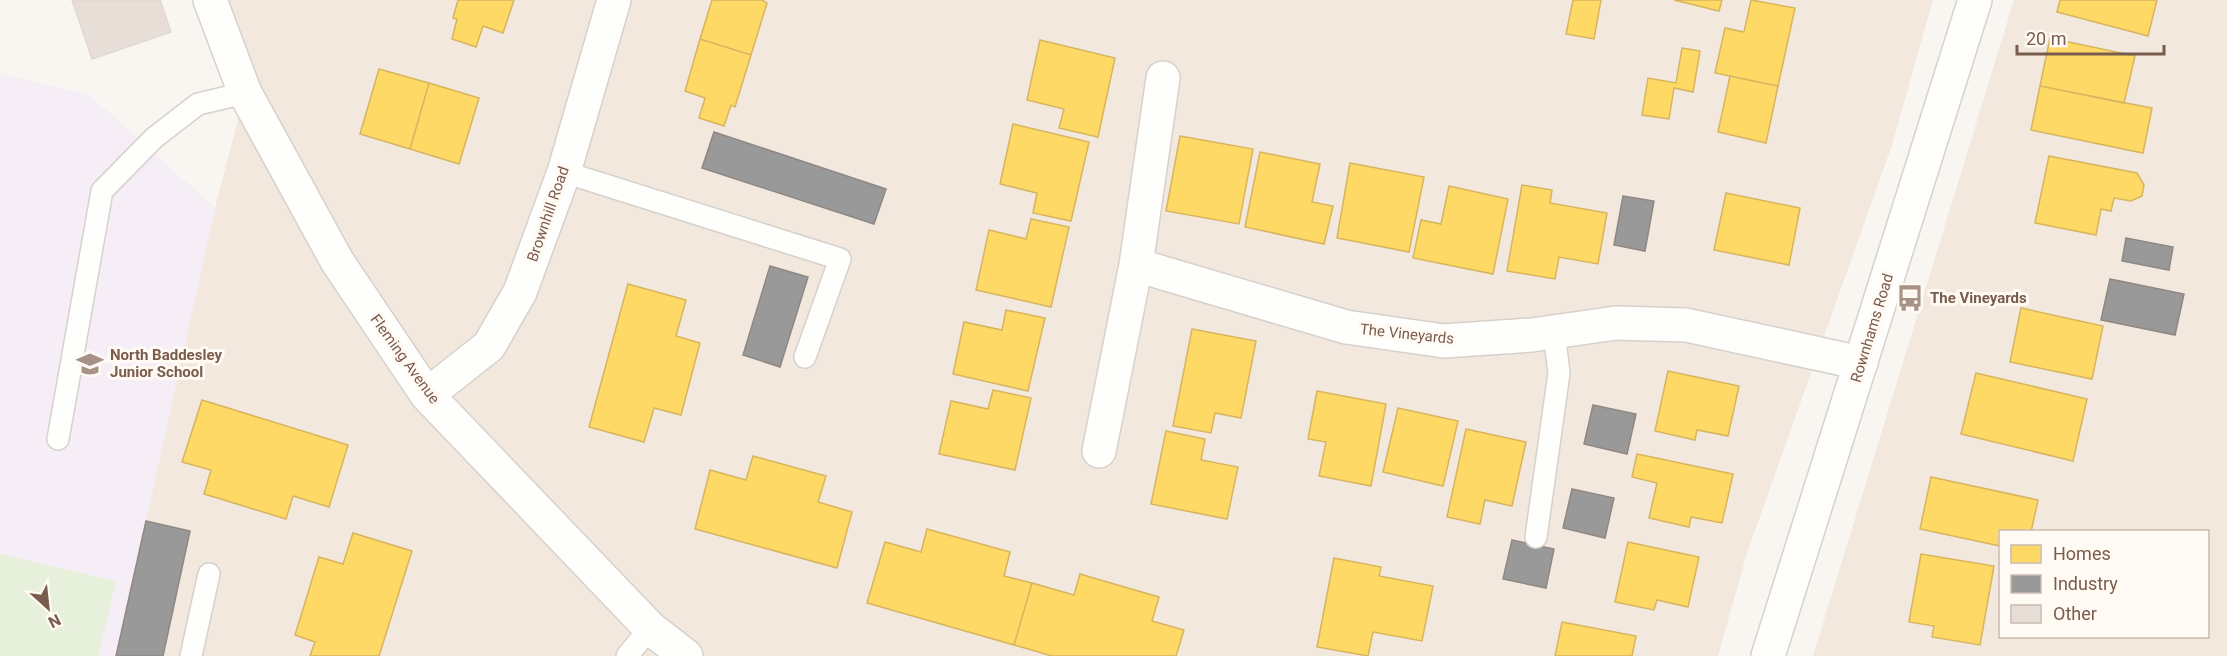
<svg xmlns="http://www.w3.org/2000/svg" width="2227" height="656" font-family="Roboto,sans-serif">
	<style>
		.residential { fill: #f2e8de; fill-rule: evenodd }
		.education { fill: #f6eef6 }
		.green { fill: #e7f0db }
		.homes { fill: #ffd966; stroke: #d7b45e; stroke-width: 1.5 }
		.industry { fill: #999; stroke: #908782; stroke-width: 1.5 }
		.building { fill: #e6ded7; stroke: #e2d8d2; stroke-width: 1.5 }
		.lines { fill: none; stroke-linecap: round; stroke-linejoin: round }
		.service-casing { stroke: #d7d1cb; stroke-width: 24 }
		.minor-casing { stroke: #d7d1cb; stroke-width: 36 }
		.tertiary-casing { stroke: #d7d1cb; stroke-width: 36 }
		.service { stroke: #fefefd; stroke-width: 21 }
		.minor { stroke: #fefefd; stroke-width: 33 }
		.tertiary { stroke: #fefefd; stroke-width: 33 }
		.labels { text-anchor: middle; stroke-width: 6; stroke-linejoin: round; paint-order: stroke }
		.street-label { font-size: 15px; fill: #7a5c4d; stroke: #fffaf3 }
		.poi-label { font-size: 15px; font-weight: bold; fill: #7a5c4d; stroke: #fffaf3; text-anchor: start }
	</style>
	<rect width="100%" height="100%" fill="#f9f5f0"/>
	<path class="residential" d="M210,0H1933L1892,145L1747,553L1718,656H116L215,208L245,93Z
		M2014,0H2227V656H1813ZM2000,532H2208V636H2000Z"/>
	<path class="education" d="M0,74L88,94L215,208L116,656H0Z"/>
	<path class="green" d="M0,554L116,581L98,656H0Z"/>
	<path class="homes" d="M458,0H514L503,33L483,26L476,47L452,39L457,19L453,18Z
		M712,0H762L767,3L751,55L700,39Z
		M1573,0H1601L1594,39L1566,34Z
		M1674,0H1722L1719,11Z
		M1751,0L1795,8L1778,86L1715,73L1725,28L1744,32Z
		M2060,0H2157L2148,36L2057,12Z
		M2050,38L2135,56L2124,103L2040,86Z
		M700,39L751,55L735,107L731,105L724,126L699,118L705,98L685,91Z
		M1040,40L1115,58L1098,137L1059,128L1064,109L1027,100Z
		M1682,48L1700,51L1693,92L1674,88L1669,119L1642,115L1648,78L1676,83Z
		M379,69L429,83L410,149L360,134Z
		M1730,76L1778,86L1766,143L1718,132Z
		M429,83L479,98L459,164L410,149Z
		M2040,86L2152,108L2143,153L2031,130Z
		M1013,124L1089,142L1071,221L1033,213L1037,193L1000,184Z
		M1180,136L1253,149L1239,224L1166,211Z
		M1260,152L1320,164L1312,202L1333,206L1324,244L1245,227Z
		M2049,156L2137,173L2144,185L2142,196L2131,201L2114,198L2111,211L2101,209L2096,235L2035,223Z
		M1350,163L1424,177L1409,252L1337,238Z
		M1522,185L1552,190L1550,203L1607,213L1598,264L1559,257L1555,279L1507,271Z
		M1449,186L1508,199L1493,274L1413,258L1421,220L1441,224Z
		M1726,193L1800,208L1789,265L1714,250Z
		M1031,219L1069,227L1051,307L976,290L989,230L1026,239Z
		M628,284L686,300L676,336L700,343L681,415L654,408L644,442L589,427Z
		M2021,308L2103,326L2092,379L2010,362Z
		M1006,310L1045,318L1028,391L953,374L964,322L1002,330Z
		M1192,329L1256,341L1241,418L1215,413L1211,433L1173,426Z
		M1668,371L1739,386L1728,436L1697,430L1695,440L1655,431Z
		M1976,373L2087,399L2073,461L1961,434Z
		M993,390L1031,398L1015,470L939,454L951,401L988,409Z
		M1317,391L1386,404L1371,486L1319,476L1326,442L1308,439Z
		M202,400L348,445L329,507L293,496L286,519L204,494L211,470L182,462Z
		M1398,408L1458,421L1443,486L1383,472Z
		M1466,429L1526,442L1512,506L1485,500L1480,524L1447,517Z
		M1166,431L1205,439L1201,460L1238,467L1227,519L1151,504Z
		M1637,454L1733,474L1722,523L1691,517L1689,527L1649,518L1657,483L1632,477Z
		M753,456L826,476L818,502L852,512L837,568L695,529L710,470L746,480Z
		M1931,477L2038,500L2031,532H2000V546L1920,529Z
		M927,529L1010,552L1004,576L1032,583L1014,645L867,603L885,542L921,552Z
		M353,533L412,551L379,656H310L315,642L295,635L319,557L343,564Z
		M1628,542L1699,557L1688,607L1657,600L1654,610L1615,602Z
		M1921,554L1994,566L1980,645L1932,637L1934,626L1909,622Z
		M1334,558L1381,567L1379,576L1433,586L1422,641L1373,632L1368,656L1317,647Z
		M1080,574L1159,597L1152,621L1184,630L1176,656H1052L1014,645L1032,583L1074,595Z
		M1562,622L1636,636L1632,656H1555Z"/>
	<path class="industry" d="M714,132L886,189L874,224L702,168Z
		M1623,196L1654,201L1645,251L1614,245Z
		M2126,238L2173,247L2169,270L2122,261Z
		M770,266L808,277L780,367L743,355Z
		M2110,279L2184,294L2175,335L2101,320Z
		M1593,405L1636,414L1627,454L1584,444Z
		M1572,489L1614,498L1605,538L1563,528Z
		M146,521L190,531L163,656H116Z
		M1512,540L1554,549L1546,588L1503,579Z"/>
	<path class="building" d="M72,0H160L171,32L92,59Z"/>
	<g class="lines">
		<defs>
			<path id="service" d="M564,172L840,259L805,357
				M58,439L102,191L154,138L198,104L245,93
				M1536,537L1559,373L1554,332
				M191,656L209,574
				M627,656L650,628"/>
			<path id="minor" d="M210,0L245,93L337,261L427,395L650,628L686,656
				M1136,265L1346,327L1444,341L1532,335L1616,323L1686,325L1861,363
				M427,395L489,346L520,292L564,172L614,0
				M1099,451L1136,265L1163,78"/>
			<path id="tertiary" d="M1768,656L1975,0"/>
		</defs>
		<use href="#service" class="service-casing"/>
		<use href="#minor" class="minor-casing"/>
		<use href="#tertiary" class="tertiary-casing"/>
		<use href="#service" class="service"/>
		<use href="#minor" class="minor"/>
		<use href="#tertiary" class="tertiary"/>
	</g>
	<defs>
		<symbol id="bus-bare" viewBox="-9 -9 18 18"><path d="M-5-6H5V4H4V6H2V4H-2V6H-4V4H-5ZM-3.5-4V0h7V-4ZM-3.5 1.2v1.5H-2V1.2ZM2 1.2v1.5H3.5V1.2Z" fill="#a69286" stroke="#fffaf3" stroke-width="2.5" paint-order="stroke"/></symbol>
		<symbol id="school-bare" viewBox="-9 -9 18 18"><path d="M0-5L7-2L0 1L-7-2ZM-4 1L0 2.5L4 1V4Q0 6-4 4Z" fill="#a69286" stroke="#fffaf3" stroke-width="2.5" paint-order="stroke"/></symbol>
	</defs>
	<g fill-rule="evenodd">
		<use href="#bus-bare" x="1891" y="279" width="38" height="38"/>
		<use href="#school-bare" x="71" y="345" width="38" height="38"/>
	</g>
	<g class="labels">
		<g class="street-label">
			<text transform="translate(548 214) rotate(-71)" y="5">Brownhill Road</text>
			<text transform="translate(1872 328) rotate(-73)" y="5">Rownhams Road</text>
			<text transform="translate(1407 334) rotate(6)" y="5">The Vineyards</text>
			<text transform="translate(405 359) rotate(54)" y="5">Fleming Avenue</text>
		</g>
		<g class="poi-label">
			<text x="1930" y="303">The Vineyards</text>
			<text x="110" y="360">North Baddesley<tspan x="110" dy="17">Junior School</tspan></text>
		</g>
	</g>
	<rect x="1999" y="530" width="210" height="108" fill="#fffaf3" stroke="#cabbb1" stroke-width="1.5"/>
	<rect x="2011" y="545" width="30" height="18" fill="#ffd966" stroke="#cabbb1" stroke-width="1.5"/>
	<text x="2053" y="560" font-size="18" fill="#7a5c4d">Homes</text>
	<rect x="2011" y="575" width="30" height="18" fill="#999999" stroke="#cabbb1" stroke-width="1.5"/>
	<text x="2053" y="590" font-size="18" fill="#7a5c4d">Industry</text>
	<rect x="2011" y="605" width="30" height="18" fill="#e6ded7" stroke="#cabbb1" stroke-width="1.5"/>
	<text x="2053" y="620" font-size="18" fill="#7a5c4d">Other</text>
	<g transform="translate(48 608) rotate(153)" stroke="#fffaf3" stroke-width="4.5" paint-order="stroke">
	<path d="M0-4.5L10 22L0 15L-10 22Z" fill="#7a5c4d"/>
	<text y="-9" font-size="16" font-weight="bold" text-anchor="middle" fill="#7a5c4d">N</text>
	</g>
	<path d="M2017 45v9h147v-9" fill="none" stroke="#7a5c4d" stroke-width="3"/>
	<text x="2026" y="45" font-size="18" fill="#7a5c4d" stroke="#fffaf3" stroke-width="4.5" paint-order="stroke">20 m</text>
</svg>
